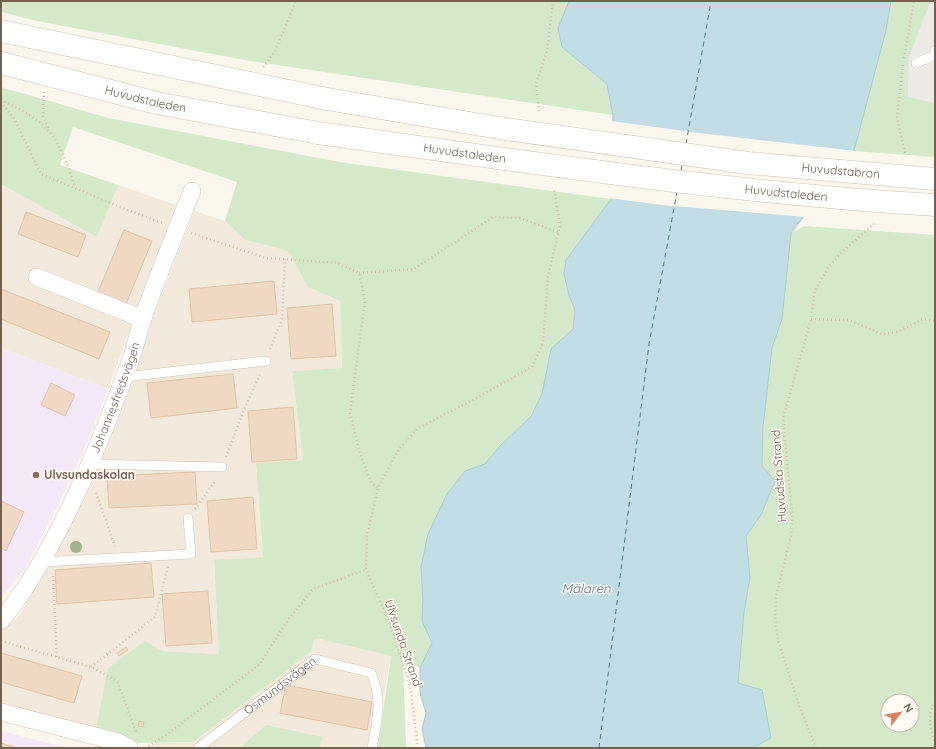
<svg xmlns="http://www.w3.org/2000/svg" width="936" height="749" font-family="Quicksand,sans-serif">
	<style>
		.residential { fill: #f3e9da }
		.industrial { fill: #ede9e4 }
		.education { fill: #f4e8f8 }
		.green { fill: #d4e9ca; fill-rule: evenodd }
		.water { fill: #c1dce4; stroke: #a8cad5 }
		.pier { fill: #fbf7ec }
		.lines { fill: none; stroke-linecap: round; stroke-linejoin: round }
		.ferry { stroke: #4b7786; stroke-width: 1; stroke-dasharray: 5 4; stroke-linecap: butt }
		.building { fill: #efd9c5; stroke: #e0c2a7 }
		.lane-casing { stroke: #cdc0b2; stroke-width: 10 }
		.street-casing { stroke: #cdc0b2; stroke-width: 18 }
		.secondary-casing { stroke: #cfc1af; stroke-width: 23 }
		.path { stroke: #d4bda8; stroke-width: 2.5; stroke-dasharray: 1 3; stroke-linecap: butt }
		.lane { stroke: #fff; stroke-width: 9 }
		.street { stroke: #fff; stroke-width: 17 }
		.secondary { stroke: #fff; stroke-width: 22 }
		.secondary-bridge-casing { stroke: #cfc1af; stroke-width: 23; stroke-linecap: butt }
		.secondary-bridge { stroke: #fff; stroke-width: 22 }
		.tree { fill: #9fb292 }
		.education-dot { fill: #8d6e63; stroke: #fefaf2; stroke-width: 1.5 }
		.labels { text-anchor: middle; stroke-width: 3; stroke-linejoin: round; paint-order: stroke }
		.street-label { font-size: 12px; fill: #756050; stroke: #fefaf2 }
		.education-label { font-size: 12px; font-weight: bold; fill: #785e54; stroke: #fefaf2; text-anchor: start }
		.water-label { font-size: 13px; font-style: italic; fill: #4b7786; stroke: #fefaf2 }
	</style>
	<rect width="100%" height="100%" fill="#fbf7ec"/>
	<path class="residential" d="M1,184L97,236L118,185L176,205L108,389L1,348Z
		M194,211L225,221L245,240L288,251L308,287L340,301L342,368L292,371L303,460L256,464L263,557L214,561L219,654L162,651L109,668L96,729L1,705V634L20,614L81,504Z
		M315,638L391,656L374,748H145L154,743L193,742Z"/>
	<path class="industrial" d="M931,1H935V103L908,98L909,57Z"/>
	<path class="education" d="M1,348L108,389L86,445L58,505L25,568L1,598Z
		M1,731L67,748H1Z"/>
	<path class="green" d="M1,1H569L562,47L607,84L613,115L250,61L37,21L1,12Z
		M891,1H931L909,57L908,97L935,103V157L854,151L886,30Z
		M1,87L108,118L340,162L611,199L566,260L564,274L569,295L575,310L573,330L551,349L542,394L530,416L499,447L485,464L465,471L421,567L423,599L422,621L432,643L420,668L403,657L406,748H378L391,656L315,638L311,651L193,742L138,743L96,729L108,668L145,641L162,651L219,654L214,560L263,557L256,463L303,460L292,371L342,368L340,301L308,287L288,251L245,240L225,221L237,182L73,127L60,165L118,185L97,237L1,184Z
		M805,226L935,235V748H753L771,738L762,690L738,683L744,612L750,578L746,536L761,515L763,427L772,348L782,319L791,233ZM888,701H912V725H888Z
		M266,725L323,737L320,748H243V745Z"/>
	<path class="water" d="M569,1H891L886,30L854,151L791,233L782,319L772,348L763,427L762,466L775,481L761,515L746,536L750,578L744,612L738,683L762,690L771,738L753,748H426L422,729L426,713L420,693V668L432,643L422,621L423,599L421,567L428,534L447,494L465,471L485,464L499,447L531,416L542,394L551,349L573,329L575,310L569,295L564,274L566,260L611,199L613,115L607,84L562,47L558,28Z"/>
	<path class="pier" d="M611,121L699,133L856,151L806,217L661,205L609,198Z"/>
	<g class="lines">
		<path class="ferry" d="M686,144L711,1
			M681,171L682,165
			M599,748L649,344L677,192"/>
	</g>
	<path class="building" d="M26,212L86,235L78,257L18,234Z
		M124,230L152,241L126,304L98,292Z
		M274,281L277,314L192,322L189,289Z
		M1,289L110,332L99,359L1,319Z
		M332,304L336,356L291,359L287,308Z
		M233,374L237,408L151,418L147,383Z
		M51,383L75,395L65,416L41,405Z
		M293,407L297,459L252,462L248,411Z
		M195,472L197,504L109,508L107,476Z
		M253,497L257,549L211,552L207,501Z
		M1,501L24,512L6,551L1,548Z
		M151,563L154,597L57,604L55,570Z
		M208,591L212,643L166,646L162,594Z
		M126,647L128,650L119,656L117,653Z
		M1,653L82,676L74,703L1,682Z
		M286,685L372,702L367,730L280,713Z
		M139,721L144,722L143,727L138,726Z
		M1,743L18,748H1Z"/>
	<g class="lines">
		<defs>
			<g id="lane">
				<path d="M916,63L933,56L935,51"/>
				<path d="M124,377L266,361"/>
				<path d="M89,464L222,467"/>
				<path d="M41,562L191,554L188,518"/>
				<path id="s1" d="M198,748L315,659L371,673C383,698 377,722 372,748"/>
			</g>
			<g id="street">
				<path d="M37,277L143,319"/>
				<path id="s2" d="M1,621C58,550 101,442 132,356C136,343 139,330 143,318C158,275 175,233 192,191"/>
				<path d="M1,712L118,742L129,748"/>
			</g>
			<g id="secondary">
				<path d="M1,31L327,99"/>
				<path id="s3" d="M1,63L157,103L318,133"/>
			</g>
		</defs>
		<use href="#lane" class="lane-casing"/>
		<use href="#street" class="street-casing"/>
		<use href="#secondary" class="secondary-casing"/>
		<path class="path" d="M904,58L914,1
			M903,65L897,117L905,154
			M263,67L274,53L296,1
			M44,92L43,116L49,130
			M1,100C13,106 26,112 37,120C58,135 67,163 75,187
			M1,102L15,120L41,174L120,207L162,223
			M539,111L536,84L547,51L553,1
			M191,233L266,258L338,263L359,273L365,301L350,413L360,454L372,484L378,488
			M359,273L414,269L493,217L520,218L558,232
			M811,319L848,320L882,334L897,332L923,319L935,321
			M270,349L282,320L285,259
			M226,457L243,412L260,374
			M96,493L115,546
			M195,509L216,480
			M53,576L57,657
			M1,641L91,667L117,681L137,734
			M91,667L155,617L168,566
			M935,701C927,716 930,728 935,743
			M145,748L166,735L259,665L288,620L313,589L366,570
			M418,748L410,685L389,621L366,570L367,536L378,488L399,449L418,428L473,400L532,367L543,343L548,277L560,225L554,189
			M816,748L799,705L778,640L775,617L776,596L791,536L792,515L783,418L811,319L815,290L828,268L843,251L875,223"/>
		<use href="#lane" class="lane"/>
		<use href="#street" class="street"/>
		<use href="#secondary" class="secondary"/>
		<defs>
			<g id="secondary-bridge">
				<path id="s4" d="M327,99L499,128L748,163L935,179"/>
				<path id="s5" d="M318,133C523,161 728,193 935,205"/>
			</g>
		</defs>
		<use href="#secondary-bridge" class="secondary-bridge-casing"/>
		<use href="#secondary-bridge" class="secondary-bridge"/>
	</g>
	<circle class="tree" cx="76" cy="547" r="6"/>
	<circle class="education-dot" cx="36" cy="475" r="4"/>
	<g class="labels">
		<g class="street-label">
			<text dy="4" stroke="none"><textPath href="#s3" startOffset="149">Huvudstaleden</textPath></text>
			<text dy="4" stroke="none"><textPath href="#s5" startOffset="148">Huvudstaleden</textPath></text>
			<text dy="4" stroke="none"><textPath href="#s4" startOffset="519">Huvudstabron</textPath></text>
			<text dy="4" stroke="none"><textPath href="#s5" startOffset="472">Huvudstaleden</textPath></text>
			<text dy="4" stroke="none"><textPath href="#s2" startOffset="252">Johannesfredsvägen</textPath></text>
			<text transform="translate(779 476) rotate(-94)" y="4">Huvudsta Strand</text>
			<text transform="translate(403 643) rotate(71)" y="4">Ulvsunda Strand</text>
			<text dy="4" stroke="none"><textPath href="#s1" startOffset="103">Osmundsvägen</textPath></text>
		</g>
		<g class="education-label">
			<text x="44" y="479">Ulvsundaskolan</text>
		</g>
		<g class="water-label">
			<text x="586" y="593">Mälaren</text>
		</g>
	</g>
	<rect width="936" height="749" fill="none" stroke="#756050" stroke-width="4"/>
	<g transform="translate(900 713) rotate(59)"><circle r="19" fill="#fefaf2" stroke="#c7bcb1"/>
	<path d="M0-3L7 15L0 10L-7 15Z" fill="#db835b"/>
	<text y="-6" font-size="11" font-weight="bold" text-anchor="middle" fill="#756050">N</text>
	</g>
</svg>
